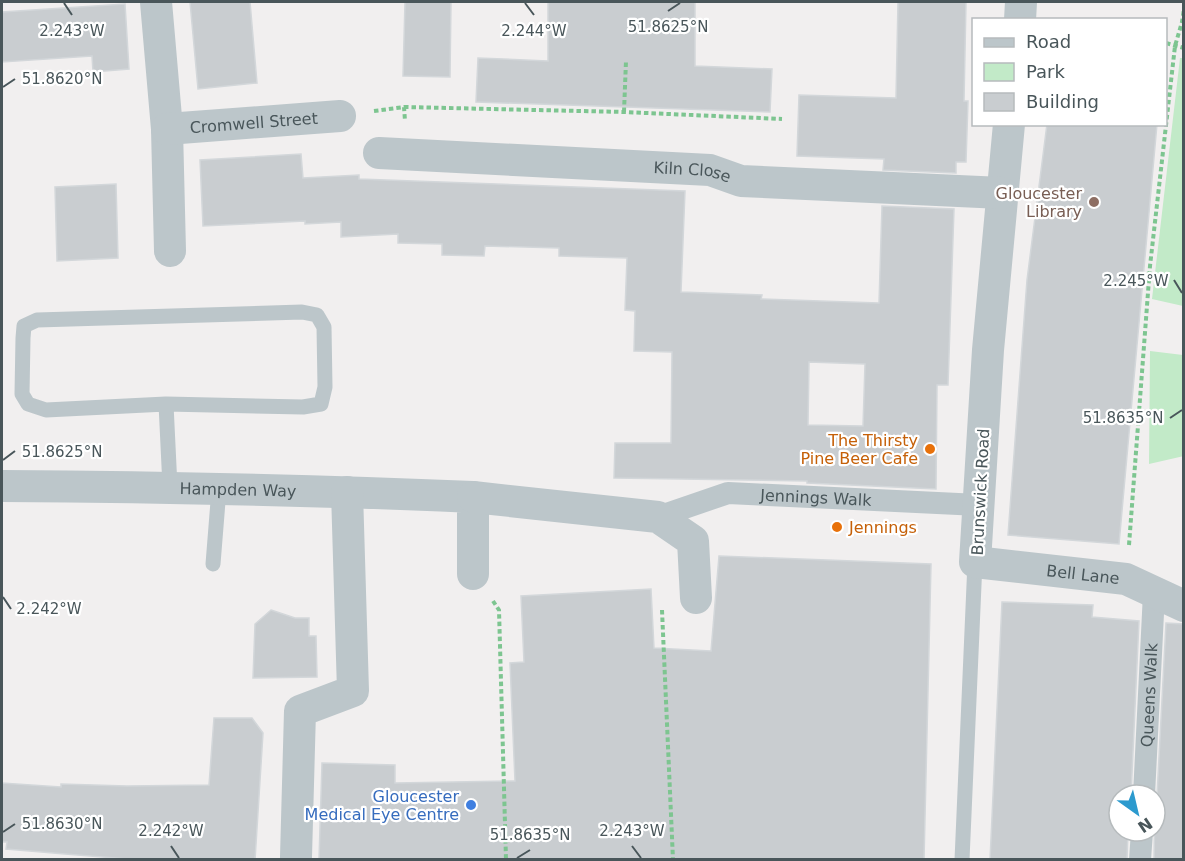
<svg xmlns="http://www.w3.org/2000/svg" width="1185" height="861" font-family="'DejaVu Sans',sans-serif">
	<style>
		.green { fill: #c2eac8 }
		.building { fill: #c9cdd0; stroke: #d3d7da; stroke-width: 1.5; fill-rule: evenodd }
		.lines { fill: none; stroke-linecap: round; stroke-linejoin: round }
		.path { stroke: #7dc590; stroke-width: 4; stroke-dasharray: 4.5 3; stroke-linecap: butt }
		.service { stroke: #bcc6ca; stroke-width: 15 }
		.pedestrian { stroke: #bcc6ca; stroke-width: 22 }
		.minor { stroke: #bcc6ca; stroke-width: 32 }
		.ticks { fill: none; stroke: #49565a; stroke-width: 2 }
		.education-dot { fill: #8d6e63; stroke: #fff; stroke-width: 2 }
		.food-dot { fill: #e8710a; stroke: #fff; stroke-width: 2 }
		.shop-dot { fill: #3f7fe0; stroke: #fff; stroke-width: 2 }
		.labels { text-anchor: middle; stroke-width: 4.5; stroke-linejoin: round; paint-order: stroke }
		.street-label { font-size: 16px; fill: #49565a; stroke: #fff }
		.education-label { font-size: 16px; fill: #785e54; stroke: #fff; text-anchor: end }
		.food-label { font-size: 16px; fill: #c56008; stroke: #fff; text-anchor: end }
		.shop-label { font-size: 16px; fill: #366cbe; stroke: #fff; text-anchor: end }
		.ticks-label { font-size: 15px; text-anchor: middle; fill: #49565a; stroke: #fff; stroke-width: 4.5; stroke-linejoin: round; paint-order: stroke }
	</style>
	<rect width="100%" height="100%" fill="#f1efef"/>
	<path class="green" d="M1180,58H1184L1183,306L1152,299Z
		M1150,351L1183,355L1184,456L1149,464Z"/>
	<path class="building" d="M190,2H250L257,83L198,89Z
		M405,2H451L450,77L403,76Z
		M548,2H695V66L772,69L770,112L476,102L478,58L548,61Z
		M898,2H966L964,101H968L966,162H956V173L883,170L884,159L797,156L799,95L896,98Z
		M125,4L129,69L93,72L92,56L2,62V12Z
		M1047,124H1157L1119,544L1008,535L1027,280Z
		M301,154L303,178L359,175V179L685,191L681,292L762,295L761,299L879,303L882,206L954,209L948,385H937L936,489L807,483V481L614,478L615,443H671L672,352L634,351L635,311L625,310L627,258L559,256V248L485,246L484,256L442,255V244L398,243V234L341,237V222L305,224V221L203,226L200,160ZM809,362L865,364L863,426L808,425Z
		M116,184L118,258L57,261L55,187Z
		M719,556L931,564L924,860H319L322,763L395,765V783L515,781L510,663L524,662L521,596L651,589L654,648L711,651Z
		M1002,602L1093,605L1092,617L1139,621L1131,795H1119V831H1128L1127,860H990Z
		M271,610L295,618H309V636H316L317,677L253,678L255,624Z
		M1166,623L1184,624V860H1154L1155,803L1157,796Z
		M214,718H252L263,733L255,860H140L65,854L6,849L7,842H2V783L61,787V784L127,786L209,785Z"/>
	<g class="lines">
		<path class="path" d="M1166,43L1184,48
			M404,107L624,112L782,119
			M374,111L404,107L405,121
			M624,112L626,61
			M1129,545L1150,266L1175,46L1182,22L1184,9
			M493,601L499,610L506,860
			M662,610L673,860"/>
		<path class="service" d="M302,312L317,315L324,327L325,387L321,404L303,407L166,404L46,410L28,404L22,394L23,338L24,326L37,320Z
			M166,404L170,487
			M213,564L219,489
			M962,860L975,562"/>
		<g class="pedestrian">
			<path id="s1" d="M658,517L728,493L979,505"/>
			<path id="s2" d="M1144,795L1154,593"/>
			<path d="M1140,860L1142,831"/>
		</g>
		<g class="minor">
			<path d="M156,2L167,129L170,251"/>
			<path d="M1020,20L1021,2"/>
			<path id="s3" d="M1009,124L988,350L975,562L1126,579L1184,606"/>
			<path id="s4" d="M167,129L340,116"/>
			<path id="s5" d="M379,153L710,170L741,181L1002,193"/>
			<path id="s6" d="M2,486C159,487 316,490 473,497V574"/>
			<path d="M473,497L658,517L693,541L696,598"/>
			<path d="M296,857L300,711L353,691L347,492"/>
		</g>
	</g>
	<path class="ticks" d="M64,3L72,15M525,3L534,15M668,11L680,3M3,87L15,79M1174,280L1182,293M1170,418L1182,410M3,460L15,451M3,597L11,609M3,832L15,824M171,846L179,858M632,846L641,858M517,858L530,850"/>
	<circle class="education-dot" cx="1094" cy="202" r="6"/>
	<g class="food-dot">
		<circle cx="930" cy="449" r="6"/>
		<circle cx="837" cy="527" r="6"/>
	</g>
	<circle class="shop-dot" cx="471" cy="805" r="6"/>
	<g class="labels">
		<g class="street-label">
			<text dy="6" stroke="none"><textPath href="#s4" startOffset="87">Cromwell Street</textPath></text>
			<text dy="6" stroke="none"><textPath href="#s5" startOffset="314">Kiln Close</textPath></text>
			<text dy="6" stroke="none"><textPath href="#s6" startOffset="236">Hampden Way</textPath></text>
			<text transform="translate(980 492) rotate(-87)" y="6">Brunswick Road</text>
			<text dy="6" stroke="none"><textPath href="#s1" startOffset="162">Jennings Walk</textPath></text>
			<text dy="6" stroke="none"><textPath href="#s3" startOffset="548">Bell Lane</textPath></text>
			<text dy="6" stroke="none"><textPath href="#s2" startOffset="100">Queens Walk</textPath></text>
		</g>
		<g class="education-label">
			<text x="1082" y="199">Gloucester<tspan x="1082" dy="18">Library</tspan></text>
		</g>
		<g class="food-label">
			<text x="918" y="446">The Thirsty<tspan x="918" dy="18">Pine Beer Cafe</tspan></text>
			<text x="849" y="533" text-anchor="start">Jennings</text>
		</g>
		<g class="shop-label">
			<text x="459" y="802">Gloucester<tspan x="459" dy="18">Medical Eye Centre</tspan></text>
		</g>
	</g>
	<g class="ticks-label">
		<text x="668" y="32">51.8625°N</text>
		<text x="72" y="36">2.243°W</text>
		<text x="534" y="36">2.244°W</text>
		<text x="62" y="84">51.8620°N</text>
		<text x="1136" y="286">2.245°W</text>
		<text x="1123" y="423">51.8635°N</text>
		<text x="62" y="457">51.8625°N</text>
		<text x="49" y="614">2.242°W</text>
		<text x="62" y="829">51.8630°N</text>
		<text x="171" y="836">2.242°W</text>
		<text x="632" y="836">2.243°W</text>
		<text x="530" y="840">51.8635°N</text>
	</g>
	<rect width="1185" height="861" fill="none" stroke="#49565a" stroke-width="6"/>
	<rect x="972" y="18" width="195" height="108" fill="#ffffff" stroke="#b6bbbd" stroke-width="1.5"/>
	<rect x="984" y="38" width="30" height="9" fill="#bcc6ca" stroke="#b6bbbd" stroke-width="1.5"/>
	<text x="1026" y="48" font-size="18" fill="#49565a">Road</text>
	<rect x="984" y="63" width="30" height="18" fill="#c2eac8" stroke="#b6bbbd" stroke-width="1.5"/>
	<text x="1026" y="78" font-size="18" fill="#49565a">Park</text>
	<rect x="984" y="93" width="30" height="18" fill="#c9cdd0" stroke="#b6bbbd" stroke-width="1.5"/>
	<text x="1026" y="108" font-size="18" fill="#49565a">Building</text>
	<g transform="translate(1137 813) rotate(146)"><circle r="28" fill="#ffffff" stroke="#b6bbbd" stroke-width="1.5"/>
	<path d="M0-4.5L10 22L0 15L-10 22Z" fill="#2c9ace"/>
	<text y="-9" font-size="16" font-weight="bold" text-anchor="middle" fill="#49565a">N</text>
	</g>
</svg>
